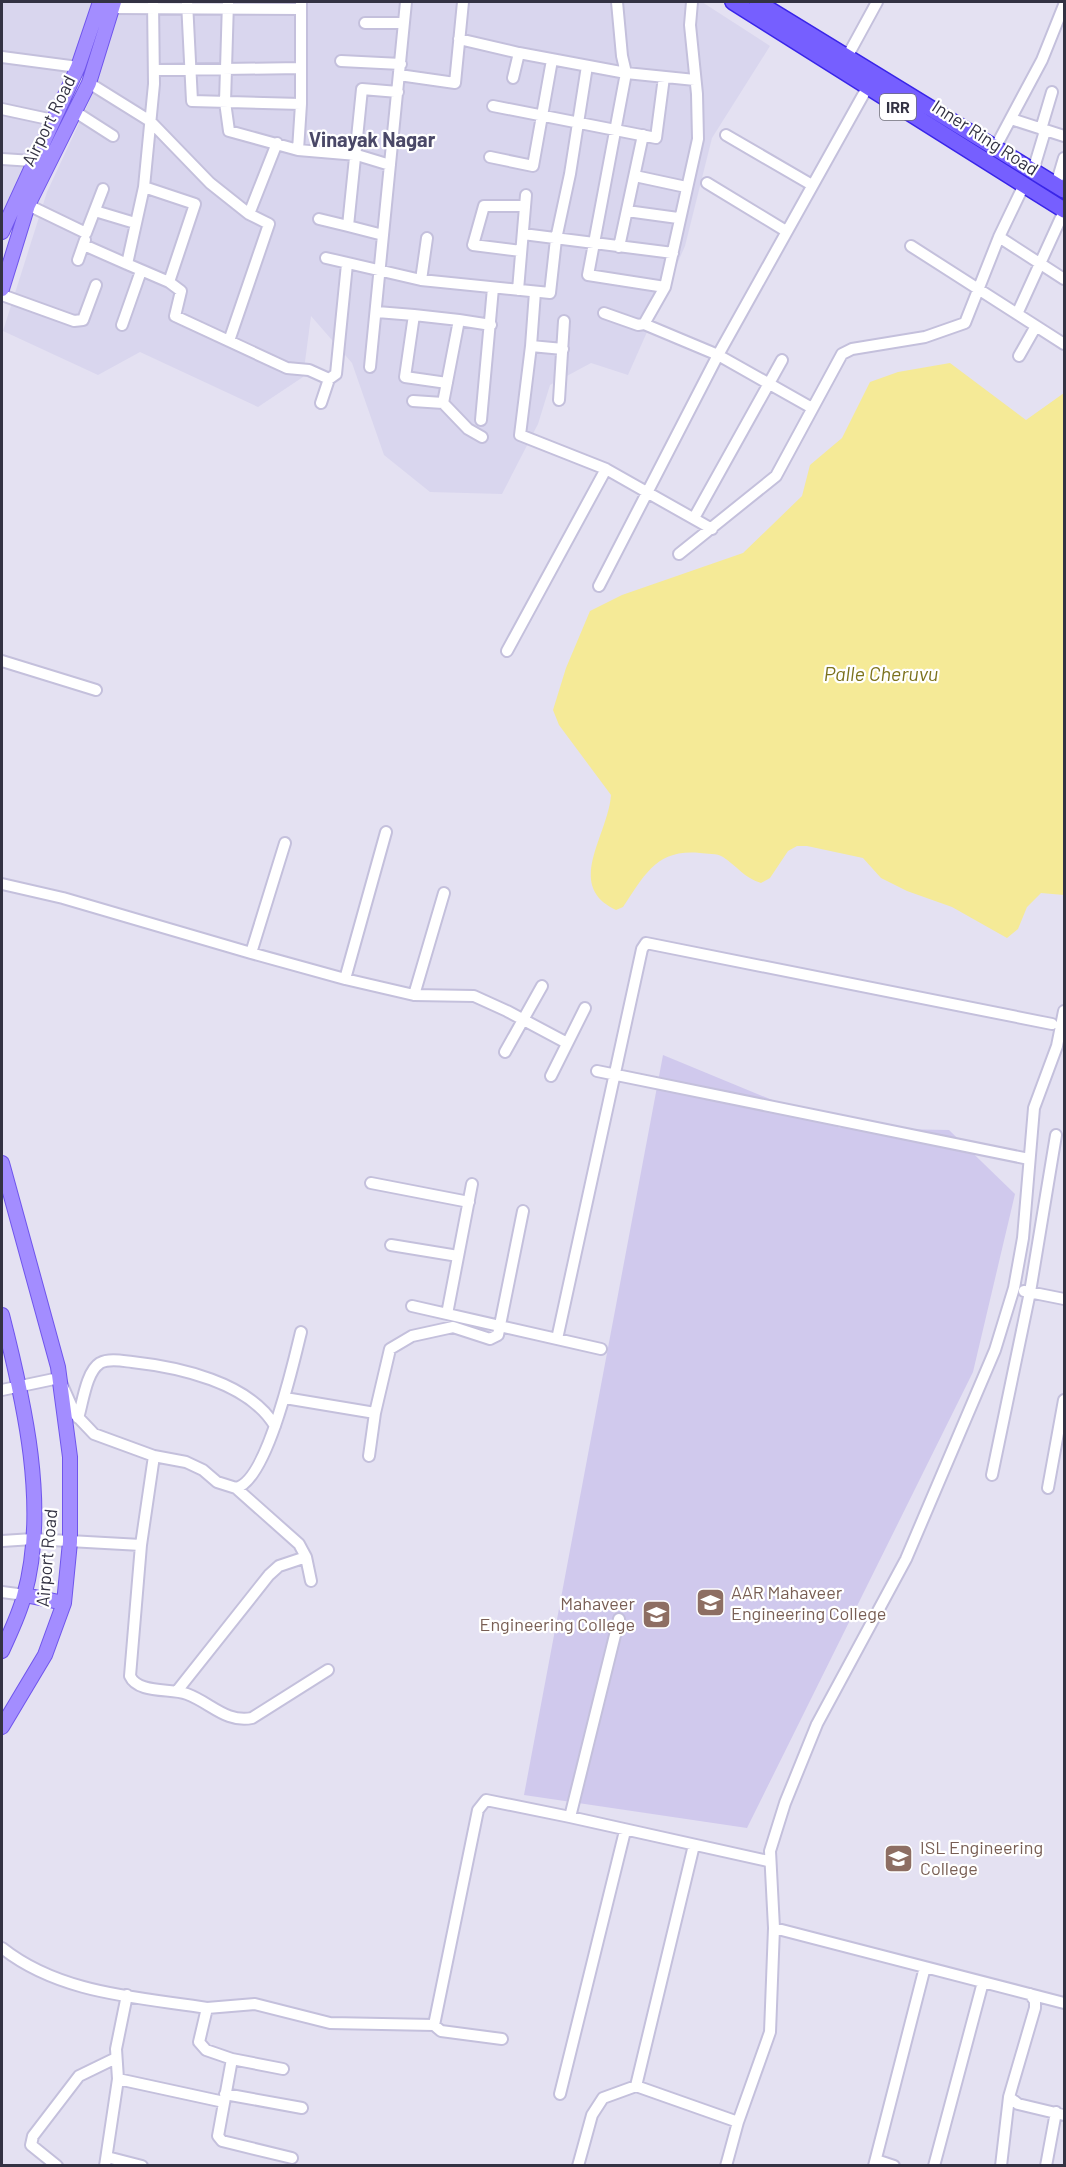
<svg xmlns="http://www.w3.org/2000/svg" width="1066" height="2167" font-family="Barlow,sans-serif">
	<style>
		.residential { fill: #d9d6ee }
		.education { fill: #d0c9ed }
		.water { fill: #f5ea97 }
		.lines { fill: none; stroke-linecap: round; stroke-linejoin: round }
		.minor-casing { stroke: #c4c0dc; stroke-width: 14 }
		.major-casing { stroke: #6f55ec; stroke-width: 16 }
		.highway-casing { stroke: #3925e8; stroke-width: 18 }
		.minor { stroke: #fff; stroke-width: 10 }
		.major { stroke: #a38dff; stroke-width: 14 }
		.highway { stroke: #765fff; stroke-width: 15 }
		.labels { text-anchor: middle; stroke-width: 4.5; stroke-linejoin: round; paint-order: stroke }
		.shield { fill: #fff; stroke: #70707b; stroke-width: 1.5 }
		.shield-label { font-size: 16px; font-weight: bold; fill: #333243 }
		.street-label { font-size: 18px; fill: #333243; stroke: #fff }
		.education-label { font-size: 18px; fill: #785e54; stroke: #fff; text-anchor: start }
		.neighbourhood-label { font-size: 20px; font-weight: bold; fill: #4a4867; stroke: #fff }
		.water-label { font-size: 20px; font-style: italic; fill: #7c721d; stroke: #fff }
	</style>
	<rect width="100%" height="100%" fill="#e4e1f2"/>
	<path class="residential" d="M2,2H94L75,62L2,215Z
		M121,2H702L770,46L712,138L685,246L628,375L591,363L550,385L538,424L502,494L430,492L384,455L352,363L311,316L303,377L258,407L140,352L98,375L3,331L47,192L89,102Z"/>
	<path class="education" d="M663,1055L840,1128L949,1130L1015,1194L973,1372L747,1828L524,1795Z"/>
	<path class="water" d="M950,363L1026,420L1064,393V895L1041,893L1027,907L1018,929L1007,938L952,907L907,891L881,878L863,858L807,846H797L788,851L770,878L761,883C744,878 737,866 723,857C717,853 707,854 700,853C656,849 645,875 623,907L616,910C564,886 608,836 611,795L559,725L553,710L566,668L590,611L622,595L743,553L802,496L810,465L842,438L870,382L898,372Z"/>
	<g class="lines">
		<defs>
			<path id="minor" d="M187,2L192,101L301,104L298,150L357,155L390,165
				M228,2L225,102L229,131L298,150
				M301,2V104
				M617,2L622,56L626,73L588,275L665,287
				M692,2L690,25L697,94L698,139L665,287L644,324L718,355L867,88
				M112,8L301,9
				M365,23H403
				M459,39L519,53
				M2,57L78,67
				M847,57L877,2
				M341,61L401,64
				M154,70L301,68
				M399,75L455,83L463,2
				M513,78L519,53L626,73L695,80
				M89,83L150,121L210,183L249,214L269,224L229,341
				M493,106L656,138L664,77
				M2,109L53,120
				M74,111L113,136
				M1011,119L1064,136
				M1041,129L1052,92
				M726,135L812,185
				M995,148L1042,60L1064,5
				M490,157L533,166L552,60
				M2,159L33,161
				M1033,171L1045,131
				M635,176L686,187
				M707,183L786,231
				M1056,185L1064,158
				M144,187L195,204L169,282
				M28,205L86,233L103,189
				M95,211L135,223
				M627,211L678,218
				M249,214L277,143
				M319,219L348,226
				M523,234L673,253
				M383,235L348,226L362,89L398,92
				M999,237L1064,279
				M84,245L127,264L144,187L154,84L153,2
				M911,246L1064,344
				M619,247L643,135
				M521,251L473,245L484,206H525
				M326,258L421,280L550,293L556,239L570,174L587,66
				M78,260L85,240
				M127,264L169,282L181,291L175,316L287,368L309,370L329,379L336,374L347,264
				M421,280L427,238
				M518,290L526,195
				M2,295L74,321L83,320L96,285
				M377,312L414,315L405,377L447,383
				M604,313L638,325L644,324
				M1017,314L1064,211
				M414,315L459,320L443,403
				M459,320L491,325
				M122,325L141,271
				M531,346L535,292
				M563,349L531,346L520,435L606,469L712,529
				M1019,356L1036,326
				M370,367L406,2
				M559,400L564,321
				M413,401L443,403L468,429L482,437
				M321,403L329,379
				M481,420L493,288
				M694,518L782,360
				M679,554L776,476L842,354L852,349L925,337L965,323L999,237L1023,187
				M599,586L718,355L812,408
				M507,651L606,469
				M2,661L96,690
				M2,884L63,898L251,953L285,843
				M251,953L345,979L386,832
				M345,979L414,995L474,996L507,1011L567,1043
				M414,995L444,893
				M505,1052L542,986
				M597,1071L1029,1159
				M551,1076L585,1008
				M371,1183L469,1202
				M391,1245L458,1256
				M1024,1291L1064,1299
				M412,1306L601,1349
				M447,1314L472,1184
				M557,1339L642,949L646,943L1052,1024
				M2,1390L59,1378L75,1414L94,1434L154,1456L186,1462L203,1470L217,1482L236,1488L299,1544L306,1557L311,1581
				M285,1398L375,1413
				M78,1418C83,1402 86,1372 100,1363C109,1358 123,1361 132,1362C178,1367 249,1382 275,1426
				M154,1456L141,1545L130,1676C138,1694 171,1688 187,1694C211,1703 226,1723 252,1718L328,1670
				M369,1456L375,1413L390,1349L412,1336L453,1327L490,1339L498,1335L523,1211
				M992,1475L1030,1292L1056,1135
				M236,1488C267,1481 294,1361 301,1332
				M1048,1488L1064,1400
				M2,1541L33,1539L141,1545
				M2,1592L25,1595
				M619,1619L570,1817L768,1861
				M177,1691L269,1575L279,1566L306,1557
				M774,1928L1064,2003
				M2,1948C60,1994 137,1997 207,2008L199,2042L206,2050L232,2059L218,2136L222,2141L292,2158
				M207,2008L255,2004L330,2023L434,2025
				M502,2039L441,2031L434,2025L478,1810L486,1800L570,1817
				M232,2059L283,2069
				M118,2079L224,2102
				M636,2086L694,1845
				M225,2094L302,2108
				M560,2094L625,1831
				M1009,2097L1018,2104L1064,2115
				M107,2157L142,2166
				M876,2160L894,2166
				M57,2166L31,2145L33,2136L79,2076L116,2058
				M105,2166L118,2079L116,2049L127,1995
				M578,2166L592,2115L603,2098L636,2086L738,2122
				M726,2166L738,2122L770,2032L774,1928L770,1851L785,1803L817,1724L906,1559L995,1350L1014,1288L1023,1238L1034,1108L1057,1046L1064,1011
				M874,2166L925,1967
				M934,2166L983,1982
				M1001,2166L1009,2097L1035,2008V2001L1030,1994
				M1046,2166L1056,2112"/>
			<path id="major" d="M2,232L78,67L100,2
				M2,289L28,205L89,83L114,2
				M2,1163L58,1367L70,1457V1542L64,1603L45,1655L2,1727
				M2,1315C24,1401 49,1508 24,1596C19,1615 10,1633 2,1651
				M25,1595L64,1603"/>
			<path id="highway" d="M733,2L1064,210
				M757,2L1064,190"/>
		</defs>
		<use href="#minor" class="minor-casing"/>
		<use href="#major" class="major-casing"/>
		<use href="#highway" class="highway-casing"/>
		<use href="#minor" class="minor"/>
		<use href="#major" class="major"/>
		<use href="#highway" class="highway"/>
	</g>
	<defs>
		<symbol id="university-square" viewBox="-11 -11 22 22"><rect x="-9" y="-9" width="18" height="18" rx="4" fill="#8d6e63" stroke="#fff"/><path d="M0-5L7-2L0 1L-7-2ZM-4 1L0 2.5L4 1V4Q0 6-4 4Z" fill="#fff"/></symbol>
	</defs>
	<g fill-rule="evenodd">
		<use href="#university-square" x="694" y="1586" width="33" height="33"/>
		<use href="#university-square" x="640" y="1598" width="33" height="33"/>
		<use href="#university-square" x="882" y="1842" width="33" height="33"/>
	</g>
	<g class="labels">
		<rect class="shield" x="880" y="94" width="36" height="26" rx="4.5"/>
		<g class="shield-label">
			<text x="898" y="113">IRR</text>
		</g>
		<g class="street-label">
			<text transform="translate(49 121) rotate(-64)" y="6">Airport Road</text>
			<text transform="translate(985 138) rotate(33)" y="6">Inner Ring Road</text>
			<text transform="translate(47 1558) rotate(-85)" y="6">Airport Road</text>
		</g>
		<g class="education-label">
			<text x="731" y="1599">AAR Mahaveer<tspan x="731" dy="21">Engineering College</tspan></text>
			<text x="635" y="1610" text-anchor="end">Mahaveer<tspan x="635" dy="21">Engineering College</tspan></text>
			<text x="920" y="1854">ISL Engineering<tspan x="920" dy="21">College</tspan></text>
		</g>
		<g class="neighbourhood-label">
			<text x="372" y="147">Vinayak Nagar</text>
		</g>
		<g class="water-label">
			<text x="881" y="681">Palle Cheruvu</text>
		</g>
	</g>
	<rect width="1066" height="2167" fill="none" stroke="#333243" stroke-width="6"/>
</svg>
